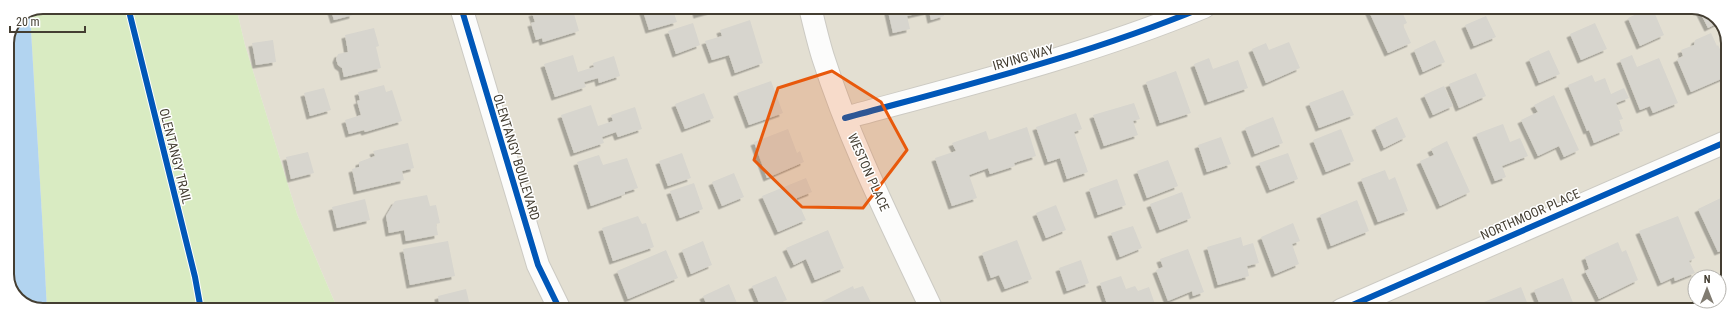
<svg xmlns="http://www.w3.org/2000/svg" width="1735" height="317" font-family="'Roboto Condensed',sans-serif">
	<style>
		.residential { fill: #e3dfd2 }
		.green { fill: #d9ebc2 }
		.water { fill: #b2d4f0 }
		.building { fill: #d7d5ce; filter: url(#shadow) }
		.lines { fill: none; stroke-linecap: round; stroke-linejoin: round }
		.street-casing { stroke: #cccac3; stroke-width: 24 }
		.street { stroke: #fcfcfb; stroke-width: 22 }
		.cycleway-casing { stroke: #fff; stroke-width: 8 }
		.cycleway { stroke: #0057b8; stroke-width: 6 }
		.marked { fill: #e8590c; fill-opacity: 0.2; stroke: #e8590c; stroke-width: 3; stroke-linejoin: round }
		.labels { text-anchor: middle; stroke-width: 3; stroke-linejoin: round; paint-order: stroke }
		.street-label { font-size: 13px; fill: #443e32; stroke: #fff }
		.rim { fill: none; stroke: #443e32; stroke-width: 2 }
	</style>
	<defs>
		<filter id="shadow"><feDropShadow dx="-3.5" dy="3.5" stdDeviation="0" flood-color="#0004"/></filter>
	</defs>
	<rect width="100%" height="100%" fill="#eeece5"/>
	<path class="residential" d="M236,7H1697L1718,18L1728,38V279L1719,295V277H1695V301H1716L1692,310H338L297,214L245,45Z"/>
	<path class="green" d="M43,7H236L245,45L297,214L338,310H47L43,233L30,13Z"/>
	<path class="water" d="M30,13L43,233L47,310H38L17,299L7,279V43L18,17Z"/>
	<path class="building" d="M330,7H352L353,15L334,20Z
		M551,7H572L579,31L543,42L542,38L536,40L531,23L535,22L532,13Z
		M645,7H672L677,22L649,30L642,8Z
		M695,7H722V8L697,15Z
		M887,7H942L944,16L931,20L929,11L907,16L910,29L893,33Z
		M1367,7H1400L1407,23L1403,25L1411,43L1388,53Z
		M1652,7L1664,35L1640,46L1628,18Z
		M1698,8L1718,18L1720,22L1708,28Z
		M1486,16L1496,37L1474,46L1465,25Z
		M750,20L763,63L735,73L729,55L712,60L705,41L722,36L720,30Z
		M693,23L700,45L676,54L668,31Z
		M1595,23L1607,49L1581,60L1570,34Z
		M374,28L379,46L376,47L381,68L344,77L342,68L338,65L336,59L338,54L348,52L345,35Z
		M1711,33L1717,46L1718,45L1728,67V76L1691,92L1677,59L1683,56L1681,50L1694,45L1695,40Z
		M273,40L276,62L256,65L252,43Z
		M1435,40L1445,62L1423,72L1414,50Z
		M1289,42L1300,68L1266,83L1252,49L1266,43L1269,50Z
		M1549,50L1560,74L1539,83L1529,59Z
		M573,55L578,72L594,67L593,63L614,56L620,76L599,83L598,78L584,82L586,87L555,97L544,64Z
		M1632,55L1637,67L1659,58L1678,103L1653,113L1650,106L1640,110L1620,60Z
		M1209,58L1213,69L1238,60L1248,88L1208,102L1194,64Z
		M1176,71L1191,113L1160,123L1146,82Z
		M1476,73L1486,96L1459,108L1449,84Z
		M1592,75L1595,82L1605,78L1611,94L1624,88L1629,98L1616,103L1623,119L1619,120L1623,131L1594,143L1589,130L1587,131L1568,85Z
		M771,81L783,113L749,125L737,93Z
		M384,85L386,92L392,90L402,121L365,132L364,130L349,134L345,120L361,115L357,101L360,100L358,92Z
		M1444,86L1453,106L1433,115L1424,95Z
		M324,88L331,110L310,116L304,93Z
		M1343,90L1354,115L1319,128L1309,103Z
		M704,93L714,118L685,129L675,104Z
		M1554,95L1579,150L1564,157L1559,146L1538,156L1521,120L1538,112L1534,105Z
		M1134,103L1140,119L1133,121L1138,135L1104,146L1093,115Z
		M591,105L598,126L613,121L611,115L635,107L642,129L618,137L616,132L602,137L604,143L574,153L561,115Z
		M1076,113L1082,129L1074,132L1088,172L1067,179L1060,158L1048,162L1036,127Z
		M1273,117L1283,143L1255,154L1245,128Z
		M1397,117L1406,137L1384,148L1375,127Z
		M1503,124L1510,142L1520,138L1528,156L1502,166L1506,177L1495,181L1476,134Z
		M1027,127L1036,156L1014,163L1015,166L990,174L988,168L969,175L977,198L952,206L935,158L956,151L952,143L986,131L989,140Z
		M788,129L797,153L800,151L804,162L767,178L754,142Z
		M1341,129L1354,161L1326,172L1313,140Z
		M1221,137L1231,164L1207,172L1198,145Z
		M1447,141L1470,192L1440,206L1420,161L1434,155L1431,149Z
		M408,143L414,168L402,171L404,180L357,191L352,169L359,167V162L375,156L373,151Z
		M308,152L314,173L291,179L286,157Z
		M682,153L691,178L668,186L659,161Z
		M1288,153L1298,179L1270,190L1259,163Z
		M599,155L603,165L627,158L638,188L625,192V194L591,206L577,162Z
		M1168,160L1178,186L1147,198L1137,171Z
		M1385,170L1389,180L1395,177L1408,211L1378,222L1361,179Z
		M734,173L744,197L722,206L712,182Z
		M806,178L812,192L797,198V200L806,220L778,232L762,196Z
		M1117,179L1126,205L1098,215L1089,189Z
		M694,183L703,209L680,218L670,191Z
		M1182,192L1191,218L1160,230L1150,204Z
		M427,195L430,206L436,205L440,223L436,224L438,235L406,241L404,230L389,233L386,216L395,201Z
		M1725,196L1728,202V248L1718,252L1698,209Z
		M365,199L370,220L337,228L332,207Z
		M1357,200L1369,231L1331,246L1320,215Z
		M1056,205L1066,230L1046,238L1036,213Z
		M638,216L642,224L646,223L654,247L613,261L602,228Z
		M1678,216L1695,258L1689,261L1695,273L1675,281L1674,277L1661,283L1639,231Z
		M1293,223L1300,241L1292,244L1299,264L1275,274L1261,237Z
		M1133,226L1142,248L1120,257L1111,233Z
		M828,230L844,268L815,280L806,259L794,265L786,248Z
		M1241,237L1243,246L1253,243L1259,263L1247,266L1249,276L1218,285L1207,247Z
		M1017,240L1032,279L1005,289L999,275L991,278L982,253Z
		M448,241L455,276L410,285L403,249Z
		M703,241L712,265L691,274L682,250Z
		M1618,242L1622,252L1626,250L1638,280L1599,299L1585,271L1589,269L1585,257Z
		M1188,249L1204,292L1193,296L1192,291L1168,301L1156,270L1163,267L1160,259Z
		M666,250L678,278L628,299L617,271Z
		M1081,260L1089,283L1067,291L1059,268Z
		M776,276L787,300L762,310L752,286Z
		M1121,276L1126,289L1135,286L1138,291L1149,287L1157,310H1109L1100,283Z
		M1563,278L1576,310H1542L1534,290Z
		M729,284L739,308L734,310H709L703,296Z
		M853,286L854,289L863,286L873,307L867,310H819L817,304Z
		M1521,287L1530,310H1482L1479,304Z
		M466,289L471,310H429L428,304L439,302L438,296Z"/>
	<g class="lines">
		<defs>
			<path id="street" d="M461,7L538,265L560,310
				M810,7C814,24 818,41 823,57C851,145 893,227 932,310
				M845,118C966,85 1088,55 1204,7
				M1341,310L1728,141"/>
		</defs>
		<use href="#street" class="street-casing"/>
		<use href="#street" class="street"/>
		<defs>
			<path id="cycleway" d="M128,7L195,277L201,310
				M461,7L538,265L560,310
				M845,118C966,85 1088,55 1204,7
				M1341,310L1728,141"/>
		</defs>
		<use href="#cycleway" class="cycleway-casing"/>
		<use href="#cycleway" class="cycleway"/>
	</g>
	<path class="marked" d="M832,71L881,102L907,150L863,208L802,207L754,160L778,88Z"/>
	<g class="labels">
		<g class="street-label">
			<text transform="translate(1023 57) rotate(-16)" y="5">IRVING WAY</text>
			<text transform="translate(176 156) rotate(76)" y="5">OLENTANGY TRAIL</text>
			<text transform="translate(517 157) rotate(73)" y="5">OLENTANGY BOULEVARD</text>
			<text transform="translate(869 172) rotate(66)" y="5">WESTON PLACE</text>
			<text transform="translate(1530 214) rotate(-24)" y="5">NORTHMOOR PLACE</text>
		</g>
	</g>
	<path d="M0 0H1735V317H0ZM43 14H1692A29 29 0 0 1 1721 43V274A29 29 0 0 1 1692 303H43A29 29 0 0 1 14 274V43A29 29 0 0 1 43 14Z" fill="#fff" fill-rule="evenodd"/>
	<path class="rim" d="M43 14H1692A29 29 0 0 1 1721 43V274A29 29 0 0 1 1692 303H43A29 29 0 0 1 14 274V43A29 29 0 0 1 43 14Z"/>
	<g transform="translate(1707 289)"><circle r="19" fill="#ffffff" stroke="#b4b2ad"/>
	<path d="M0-3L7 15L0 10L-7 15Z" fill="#807b71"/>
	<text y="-6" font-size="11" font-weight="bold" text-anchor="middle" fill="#443e32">N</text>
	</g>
	<path d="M10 26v6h75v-6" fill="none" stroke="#443e32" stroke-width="2"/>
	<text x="16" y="26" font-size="12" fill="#443e32" stroke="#ffffff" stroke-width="3" paint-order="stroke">20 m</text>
</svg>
